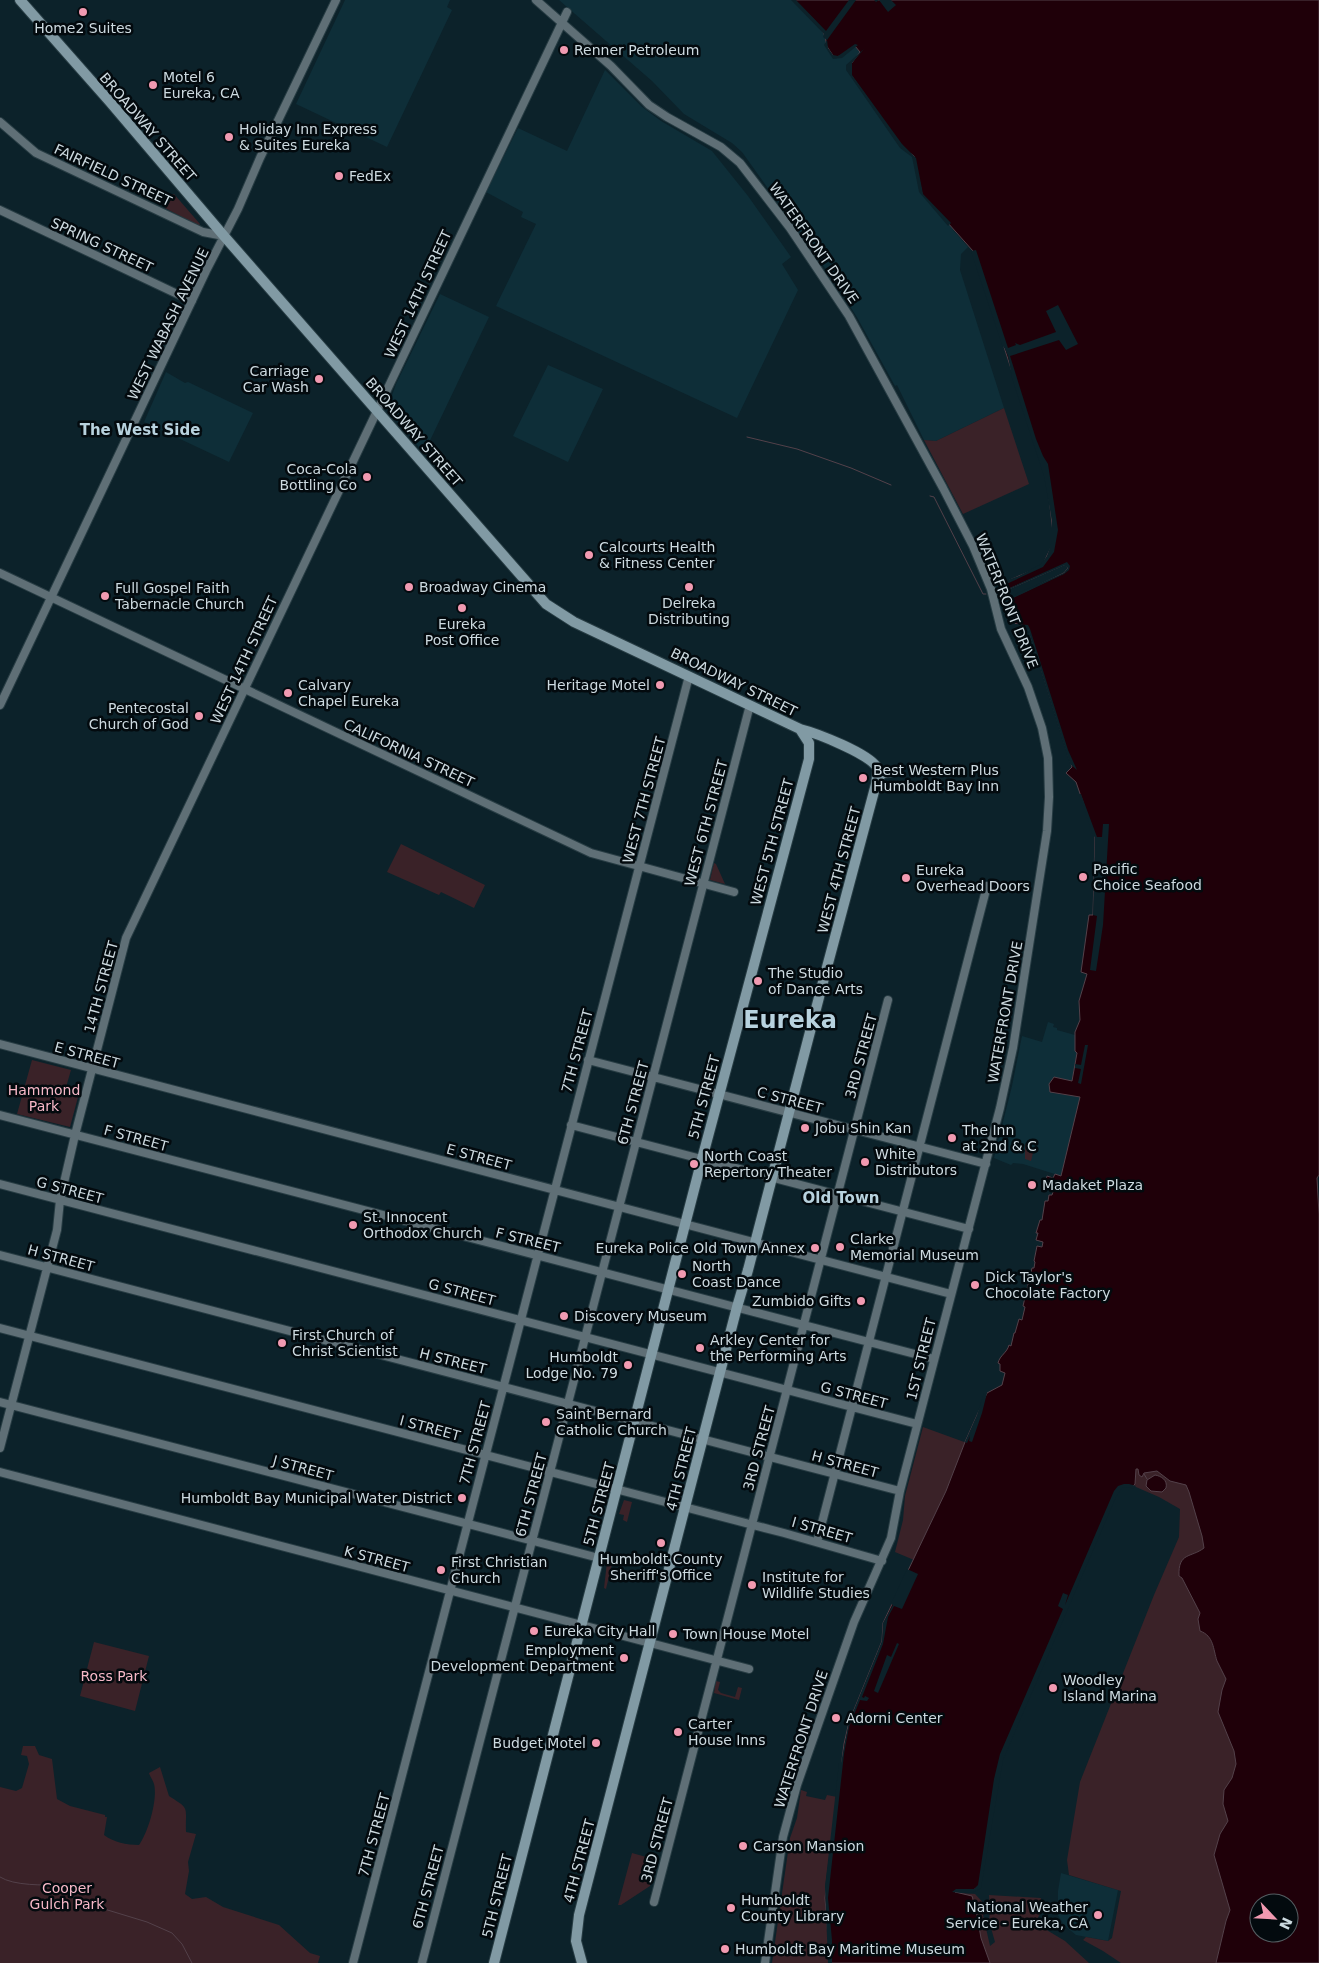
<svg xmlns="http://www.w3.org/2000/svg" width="1319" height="1963" font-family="'DejaVu Sans',sans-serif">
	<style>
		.built { fill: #0e2e38 }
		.green { fill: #3a2228; fill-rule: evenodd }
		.water { fill: #1f0009; stroke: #53414a; fill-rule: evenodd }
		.pier { fill: #0c222a }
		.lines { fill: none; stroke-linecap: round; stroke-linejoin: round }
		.stream { stroke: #53414a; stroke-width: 1 }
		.secondary-casing { stroke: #273c43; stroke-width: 10 }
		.highway-casing { stroke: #273c43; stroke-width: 12 }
		.secondary { stroke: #5f6f76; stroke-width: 8 }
		.highway { stroke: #819aa4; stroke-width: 10 }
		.poi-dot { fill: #f19ab1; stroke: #030a0e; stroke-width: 2 }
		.labels { text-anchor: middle; stroke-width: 5; stroke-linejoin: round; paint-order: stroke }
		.poi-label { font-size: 14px; fill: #cddae0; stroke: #030a0e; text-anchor: start }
		.street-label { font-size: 14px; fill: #cddae0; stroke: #030a0e }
		.park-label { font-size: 14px; fill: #f6b8c7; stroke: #030a0e }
		.neighbourhood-label { font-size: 15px; font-weight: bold; fill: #b8d2de; stroke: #030a0e }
		.town-label { font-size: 24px; font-weight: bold; fill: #b8d2de; stroke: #030a0e }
	</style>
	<rect width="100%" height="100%" fill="#0c222a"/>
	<path class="built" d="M345,0H450L447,7L452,10L387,147L296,104Z
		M559,0H793L855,46L860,52L953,230L968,247L961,254L960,270L1004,408L936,441L924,440L897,385L895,386L858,319L835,282L742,152L732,143L684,114L652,81Z
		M605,70L641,106L661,121L712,151L748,196L791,257L782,264L798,290L737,418L496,306L536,224L521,217L523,212L486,192L518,128L567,151Z
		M440,294L489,317L424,453L391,415L388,407L396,384Z
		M548,365L603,389L568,462L513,436Z
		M166,372L185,383L188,382L253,413L229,462L144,422Z
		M1048,1022L1054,1024L1053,1027L1057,1028V1030L1075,1035V1051L1077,1053L1072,1081L1054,1077L1052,1093L1081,1097L1061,1176L1023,1164L1013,1163L1011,1165L994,1158L1012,1086L1022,1036L1042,1042Z
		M1061,1873L1118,1890L1108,1941L1076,1935L1064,1925L1058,1915V1891Z"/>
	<path class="green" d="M174,194L200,224L199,226L165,208L171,195Z
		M1004,408L1029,484L963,514L924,440L936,441Z
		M401,844L485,885L474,908L441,892L439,895L387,872Z
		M714,863L716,864L725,884L710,880Z
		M32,1060L71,1070L64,1094L78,1097L70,1127L17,1114Z
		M1025,1144L1034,1149L1031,1161L1025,1159Z
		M1000,1386L914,1560L895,1552L903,1520L905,1496L923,1427L967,1443Z
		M1165,1398L1289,1817L1292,1963H1121L1103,1951L1083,1940L1086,1937L1108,1941L1112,1938L1121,1891L1069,1875L1067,1860L1080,1782L1154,1595L1179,1537L1180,1509L1159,1497L1129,1484ZM1259,1903H1289V1933H1259Z
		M624,1500L632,1502L627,1522L623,1520L624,1515L619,1514Z
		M607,1562L612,1564L606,1589L604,1588Z
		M94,1642L149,1656L135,1711L80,1696Z
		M716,1681L720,1682L718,1690L721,1693L735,1697L738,1687L742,1688L739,1700L714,1693Z
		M23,1746H35L39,1755L52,1759L57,1799L70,1806L105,1815V1817H107L104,1835C113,1842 127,1845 139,1845C148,1833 158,1799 154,1784C153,1780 150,1777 149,1773L160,1767L169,1796C191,1810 185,1806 186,1832L196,1834L188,1862L189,1871L185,1894L192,1899L206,1897L223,1907L279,1925L310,1953L320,1956L318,1963H0V1787L16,1791L22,1788L29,1764L27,1756L21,1755Z
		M801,1790L807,1792L806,1796L825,1800L827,1795L837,1797L825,1887L830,1963H772L790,1838L797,1818Z
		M632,1853L657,1860L650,1886L621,1905H618Z
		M954,1892L975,1894L990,1910L989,1895L1041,1898L1040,1914L1035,1923L1065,1941L1089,1963H941ZM990,1911L989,1921L995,1942L990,1946L983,1915Z"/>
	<path class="water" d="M793,0H1319V1175L1317,1178L1319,1214V1963H1216L1226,1921L1230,1910L1214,1855L1220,1834L1228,1821L1223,1804L1224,1790L1232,1778L1236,1764L1234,1751L1218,1712L1222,1690L1226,1679C1223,1673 1220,1667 1217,1661C1213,1649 1214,1636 1200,1631L1198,1619L1200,1613L1182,1578L1179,1576C1178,1552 1191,1558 1204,1548L1202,1536L1189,1492L1186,1485L1170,1481L1157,1471L1144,1473L1142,1477L1139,1475L1138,1469H1136L1135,1484L1133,1486H1121L1114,1496L1000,1759L979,1887L971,1891L955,1892L972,1896L976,1910L981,1938L990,1963H830L825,1898L844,1744L849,1722L882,1641L883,1623L946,1491L965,1442L987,1393L1002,1385L1005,1373L1000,1371V1364L998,1363C1000,1355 1007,1353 1009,1345L1011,1346L1014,1333H1015L1019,1319L1022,1320L1025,1307L1023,1306L1032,1268H1034L1035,1262L1034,1261L1037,1246L1042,1247L1043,1242L1036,1240L1038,1233H1036L1040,1220H1042L1045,1201H1048L1049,1195H1052L1054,1189L1051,1188L1052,1182L1046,1180L1047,1176L1053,1178L1055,1174L1061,1176L1080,1097L1050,1092L1049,1084L1054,1077L1072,1081L1077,1053L1075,1051V1032L1080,1020L1079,1001L1087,974L1081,972L1089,915H1093L1095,837L1076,782L1066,773L1072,767L1028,627L1014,623L1009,611V599L1064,573L1068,568L1066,564L1002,592L1000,587L1005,582L1042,566L1054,541L1047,480L973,251L922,194L914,156L903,148L851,75L848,68L860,52L855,46L841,56L834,57L826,45C828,28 804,11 793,0ZM1259,1903H1289V1933H1259Z
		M1155,1475C1161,1476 1168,1480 1166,1488L1162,1492L1151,1491L1146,1486L1147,1480Z"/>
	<path class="pier" d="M791,0H796L826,31L849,0H856L827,40L828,48L833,55L838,56L855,44L858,45L842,58L833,59L824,45L827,40L823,37L824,34Z
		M874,0H891L896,5L888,12L879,0L876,2Z
		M864,49L852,63V75L902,144L916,158L923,194L951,223L948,226L919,192L912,157L900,148L846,70V65Z
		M976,250L1008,348L1016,345L1015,343L1020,345L1056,332L1046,311L1058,305L1078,344L1066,350L1059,340L1010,356L1036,439L1043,456L1048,464L1058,530L1054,552L1043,567L1000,587L999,585L1002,582L1019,576L1041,564L1047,556L1052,541V521L1044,476L1012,378L1008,356L1005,349L1002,345L971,251Z
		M1067,562L1070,566L1069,570L1064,574L1011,599L1010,606L1015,624L1028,625L1030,629L1068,750L1077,770L1070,764L1028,629L1013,626L1006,605L1007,599L1011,596L1064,573L1068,568L1065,565L1003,592L1001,589L1003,591Z
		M1079,794H1081L1097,837H1102L1103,824H1109L1103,925L1096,971L1090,970L1097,916L1093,915L1095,837L1093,836Z
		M1085,1045H1088L1081,1084L1078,1083L1081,1069L1075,1068V1064L1081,1065Z
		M984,1393H987L982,1413L972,1442L969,1441L970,1436L967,1443L965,1442L977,1415Z
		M1124,1484H1129L1136,1486L1133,1489L1130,1487L1122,1488L1116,1497L1003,1760L981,1888L972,1893L964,1892L973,1894L952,1892L956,1889H974L978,1885L994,1779L1000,1754L1063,1609L1058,1606L1063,1593L1068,1595L1065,1605L1114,1491L1118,1486Z
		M907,1569L918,1574L902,1609L894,1606L888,1617L883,1644L862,1697L864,1698L865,1696L869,1698L867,1701L860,1700L849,1727L844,1754L828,1898L832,1940V1963H828L825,1887L839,1763H841L849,1722L882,1641L883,1623L893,1605L891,1604Z
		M897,1643L899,1644L878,1693L874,1691L887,1655L891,1657Z"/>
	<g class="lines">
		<path class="stream" d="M747,437L797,449L851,468L891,485
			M930,496L934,497L983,594H986
			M1144,1474L1147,1479
			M0,1877C14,1886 44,1885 61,1885L78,1901L147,1922L172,1933L182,1944L192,1963"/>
		<defs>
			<path id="secondary" d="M536,0L611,66L649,105L667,117L721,147L740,163L790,228L849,316L943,488L973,546L991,589L1001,629L1028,687L1042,728L1048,758L1049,797L1047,831L1013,1048L1000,1108L900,1491L891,1538L854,1622L797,1785L783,1837L765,1963
				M0,122L36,153L203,232L224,236
				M0,210L192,301
				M0,573L591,853L734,892
				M0,705L206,271L238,209L260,158L336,0
				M0,1044L951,1294
				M588,1060L986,1164
				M0,1115L934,1359
				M571,1125L969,1229
				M0,1184L917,1424
				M0,1255L900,1491
				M0,1328L784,1533L882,1561
				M0,1402L599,1558
				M0,1448L57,1230L60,1200L75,1135L126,938L567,12
				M0,1472L749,1669
				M817,1542L987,886
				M654,1902L888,1000
				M353,1963L689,676
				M422,1963L750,705"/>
			<path id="highway" d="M20,0L110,102L224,236L546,604L574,622L800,729C816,733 871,754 878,769L876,784L823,982L748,1270L737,1307L579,1915L576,1941L582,1963
				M878,779L882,773L890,772
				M494,1963L702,1159L809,759V743L800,729"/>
		</defs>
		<use href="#secondary" class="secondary-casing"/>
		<use href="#highway" class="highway-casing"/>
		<use href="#secondary" class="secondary"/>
		<use href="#highway" class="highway"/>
	</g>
	<g class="poi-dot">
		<circle cx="83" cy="12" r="5"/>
		<circle cx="564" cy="50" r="5"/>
		<circle cx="153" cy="85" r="5"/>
		<circle cx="229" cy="137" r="5"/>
		<circle cx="339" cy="176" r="5"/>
		<circle cx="319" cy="379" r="5"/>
		<circle cx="367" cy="477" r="5"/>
		<circle cx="589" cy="555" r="5"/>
		<circle cx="409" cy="587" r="5"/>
		<circle cx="689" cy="587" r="5"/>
		<circle cx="105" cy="596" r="5"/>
		<circle cx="462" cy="608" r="5"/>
		<circle cx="660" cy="685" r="5"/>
		<circle cx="288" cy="693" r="5"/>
		<circle cx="199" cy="716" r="5"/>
		<circle cx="863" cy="778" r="5"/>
		<circle cx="1083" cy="877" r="5"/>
		<circle cx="906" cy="878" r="5"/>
		<circle cx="758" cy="981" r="5"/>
		<circle cx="805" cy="1128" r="5"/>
		<circle cx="952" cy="1138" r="5"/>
		<circle cx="865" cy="1162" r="5"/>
		<circle cx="694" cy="1164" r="5"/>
		<circle cx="1032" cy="1185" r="5"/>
		<circle cx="353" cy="1225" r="5"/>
		<circle cx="840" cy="1247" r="5"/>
		<circle cx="815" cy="1248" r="5"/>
		<circle cx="682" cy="1274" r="5"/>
		<circle cx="975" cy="1285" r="5"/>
		<circle cx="861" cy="1301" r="5"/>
		<circle cx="564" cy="1316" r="5"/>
		<circle cx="282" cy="1343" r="5"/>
		<circle cx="700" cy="1348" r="5"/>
		<circle cx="628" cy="1365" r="5"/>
		<circle cx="546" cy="1422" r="5"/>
		<circle cx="462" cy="1498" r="5"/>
		<circle cx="661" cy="1543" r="5"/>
		<circle cx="441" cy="1570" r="5"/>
		<circle cx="752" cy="1585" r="5"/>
		<circle cx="534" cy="1631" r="5"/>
		<circle cx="673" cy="1634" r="5"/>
		<circle cx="624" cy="1658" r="5"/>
		<circle cx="1053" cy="1688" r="5"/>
		<circle cx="836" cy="1718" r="5"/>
		<circle cx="678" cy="1732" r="5"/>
		<circle cx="596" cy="1743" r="5"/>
		<circle cx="743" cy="1846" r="5"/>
		<circle cx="731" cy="1908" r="5"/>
		<circle cx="1098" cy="1915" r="5"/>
		<circle cx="725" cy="1949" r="5"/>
	</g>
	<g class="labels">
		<g class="poi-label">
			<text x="83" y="33" text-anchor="middle">Home2 Suites</text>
			<text x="574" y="55">Renner Petroleum</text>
			<text x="163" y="82">Motel 6<tspan x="163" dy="16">Eureka, CA</tspan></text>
			<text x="239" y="134">Holiday Inn Express<tspan x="239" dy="16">&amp; Suites Eureka</tspan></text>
			<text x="349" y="181">FedEx</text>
			<text x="309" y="376" text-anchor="end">Carriage<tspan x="309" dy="16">Car Wash</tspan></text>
			<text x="357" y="474" text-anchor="end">Coca-Cola<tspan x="357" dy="16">Bottling Co</tspan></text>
			<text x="599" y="552">Calcourts Health<tspan x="599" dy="16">&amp; Fitness Center</tspan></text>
			<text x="419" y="592">Broadway Cinema</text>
			<text x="115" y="593">Full Gospel Faith<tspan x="115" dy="16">Tabernacle Church</tspan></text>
			<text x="689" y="608" text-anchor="middle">Delreka<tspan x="689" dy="16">Distributing</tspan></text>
			<text x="462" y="629" text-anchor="middle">Eureka<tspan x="462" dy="16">Post Office</tspan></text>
			<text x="298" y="690">Calvary<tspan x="298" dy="16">Chapel Eureka</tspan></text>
			<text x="650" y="690" text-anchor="end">Heritage Motel</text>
			<text x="189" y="713" text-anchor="end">Pentecostal<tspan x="189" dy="16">Church of God</tspan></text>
			<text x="873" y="775">Best Western Plus<tspan x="873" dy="16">Humboldt Bay Inn</tspan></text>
			<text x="1093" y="874">Pacific<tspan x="1093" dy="16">Choice Seafood</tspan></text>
			<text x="916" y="875">Eureka<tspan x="916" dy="16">Overhead Doors</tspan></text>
			<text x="768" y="978">The Studio<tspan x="768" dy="16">of Dance Arts</tspan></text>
			<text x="815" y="1133">Jobu Shin Kan</text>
			<text x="962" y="1135">The Inn<tspan x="962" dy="16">at 2nd &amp; C</tspan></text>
			<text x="875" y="1159">White<tspan x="875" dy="16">Distributors</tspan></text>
			<text x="704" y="1161">North Coast<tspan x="704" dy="16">Repertory Theater</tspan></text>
			<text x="1042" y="1190">Madaket Plaza</text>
			<text x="363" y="1222">St. Innocent<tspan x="363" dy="16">Orthodox Church</tspan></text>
			<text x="850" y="1244">Clarke<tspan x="850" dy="16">Memorial Museum</tspan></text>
			<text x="805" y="1253" text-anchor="end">Eureka Police Old Town Annex</text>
			<text x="692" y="1271">North<tspan x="692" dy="16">Coast Dance</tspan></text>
			<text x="985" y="1282">Dick Taylor's<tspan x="985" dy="16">Chocolate Factory</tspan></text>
			<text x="851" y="1306" text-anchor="end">Zumbido Gifts</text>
			<text x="574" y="1321">Discovery Museum</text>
			<text x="292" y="1340">First Church of<tspan x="292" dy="16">Christ Scientist</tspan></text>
			<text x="710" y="1345">Arkley Center for<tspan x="710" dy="16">the Performing Arts</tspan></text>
			<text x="618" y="1362" text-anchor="end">Humboldt<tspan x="618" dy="16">Lodge No. 79</tspan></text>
			<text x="556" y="1419">Saint Bernard<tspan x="556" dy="16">Catholic Church</tspan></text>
			<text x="452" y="1503" text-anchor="end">Humboldt Bay Municipal Water District</text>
			<text x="661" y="1564" text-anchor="middle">Humboldt County<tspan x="661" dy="16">Sheriff's Office</tspan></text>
			<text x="451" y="1567">First Christian<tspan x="451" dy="16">Church</tspan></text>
			<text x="762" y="1582">Institute for<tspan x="762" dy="16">Wildlife Studies</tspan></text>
			<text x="544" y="1636">Eureka City Hall</text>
			<text x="683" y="1639">Town House Motel</text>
			<text x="614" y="1655" text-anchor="end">Employment<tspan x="614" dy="16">Development Department</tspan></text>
			<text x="1063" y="1685">Woodley<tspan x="1063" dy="16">Island Marina</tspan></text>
			<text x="846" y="1723">Adorni Center</text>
			<text x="688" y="1729">Carter<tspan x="688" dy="16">House Inns</tspan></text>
			<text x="586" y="1748" text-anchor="end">Budget Motel</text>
			<text x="753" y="1851">Carson Mansion</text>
			<text x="741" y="1905">Humboldt<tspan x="741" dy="16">County Library</tspan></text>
			<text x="1088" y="1912" text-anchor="end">National Weather<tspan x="1088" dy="16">Service - Eureka, CA</tspan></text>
			<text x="735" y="1954">Humboldt Bay Maritime Museum</text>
		</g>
		<g class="street-label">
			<text transform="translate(148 127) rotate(49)" y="5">BROADWAY STREET</text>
			<text transform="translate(113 175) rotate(25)" y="5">FAIRFIELD STREET</text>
			<text transform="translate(814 243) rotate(55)" y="5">WATERFRONT DRIVE</text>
			<text transform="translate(102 245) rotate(25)" y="5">SPRING STREET</text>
			<text transform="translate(418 294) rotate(-65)" y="5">WEST 14TH STREET</text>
			<text transform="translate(168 324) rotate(-64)" y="5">WEST WABASH AVENUE</text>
			<text transform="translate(414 432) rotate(49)" y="5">BROADWAY STREET</text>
			<text transform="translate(1007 601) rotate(68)" y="5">WATERFRONT DRIVE</text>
			<text transform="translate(244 660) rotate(-65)" y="5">WEST 14TH STREET</text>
			<text transform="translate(734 682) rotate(26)" y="5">BROADWAY STREET</text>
			<text transform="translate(409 753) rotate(25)" y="5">CALIFORNIA STREET</text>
			<text transform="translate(644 800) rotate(-75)" y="5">WEST 7TH STREET</text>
			<text transform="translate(706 823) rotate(-75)" y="5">WEST 6TH STREET</text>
			<text transform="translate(772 842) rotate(-75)" y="5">WEST 5TH STREET</text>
			<text transform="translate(839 870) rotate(-75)" y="5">WEST 4TH STREET</text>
			<text transform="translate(101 987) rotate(-75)" y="5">14TH STREET</text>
			<text transform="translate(1005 1012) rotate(-80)" y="5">WATERFRONT DRIVE</text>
			<text transform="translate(577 1051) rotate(-75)" y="5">7TH STREET</text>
			<text transform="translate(87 1055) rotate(15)" y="5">E STREET</text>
			<text transform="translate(861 1056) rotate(-75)" y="5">3RD STREET</text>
			<text transform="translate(704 1097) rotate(-75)" y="5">5TH STREET</text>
			<text transform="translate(790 1100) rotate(15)" y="5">C STREET</text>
			<text transform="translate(633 1103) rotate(-75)" y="5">6TH STREET</text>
			<text transform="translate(136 1138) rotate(15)" y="5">F STREET</text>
			<text transform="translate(479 1157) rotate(15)" y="5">E STREET</text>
			<text transform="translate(70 1190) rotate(15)" y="5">G STREET</text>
			<text transform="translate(528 1240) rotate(14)" y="5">F STREET</text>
			<text transform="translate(61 1258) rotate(15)" y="5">H STREET</text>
			<text transform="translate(462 1292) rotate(15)" y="5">G STREET</text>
			<text transform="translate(921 1359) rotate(-76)" y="5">1ST STREET</text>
			<text transform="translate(453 1361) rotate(14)" y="5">H STREET</text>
			<text transform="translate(854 1395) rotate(15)" y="5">G STREET</text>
			<text transform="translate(430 1428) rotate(15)" y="5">I STREET</text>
			<text transform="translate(475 1443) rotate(-75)" y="5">7TH STREET</text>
			<text transform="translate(759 1448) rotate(-75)" y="5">3RD STREET</text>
			<text transform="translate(845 1464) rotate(15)" y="5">H STREET</text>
			<text transform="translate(303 1468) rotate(15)" y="5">J STREET</text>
			<text transform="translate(681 1469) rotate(-76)" y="5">4TH STREET</text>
			<text transform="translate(531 1495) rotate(-75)" y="5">6TH STREET</text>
			<text transform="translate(599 1504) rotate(-75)" y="5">5TH STREET</text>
			<text transform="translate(822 1530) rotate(16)" y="5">I STREET</text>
			<text transform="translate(377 1559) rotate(15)" y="5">K STREET</text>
			<text transform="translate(801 1739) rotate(-72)" y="5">WATERFRONT DRIVE</text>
			<text transform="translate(374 1835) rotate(-75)" y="5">7TH STREET</text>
			<text transform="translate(657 1840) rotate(-75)" y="5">3RD STREET</text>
			<text transform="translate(579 1861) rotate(-75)" y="5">4TH STREET</text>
			<text transform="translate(428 1887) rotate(-75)" y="5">6TH STREET</text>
			<text transform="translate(497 1896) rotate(-76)" y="5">5TH STREET</text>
		</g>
		<g class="park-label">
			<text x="44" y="1095">Hammond<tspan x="44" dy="16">Park</tspan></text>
			<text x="114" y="1681">Ross Park</text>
			<text x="67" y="1893">Cooper<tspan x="67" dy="16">Gulch Park</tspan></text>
		</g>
		<g class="neighbourhood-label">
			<text x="140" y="435">The West Side</text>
			<text x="841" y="1203">Old Town</text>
		</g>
		<g class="town-label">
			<text x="790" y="1028">Eureka</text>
		</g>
	</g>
	<g transform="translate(1274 1918) rotate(115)"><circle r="24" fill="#030a0e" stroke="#545d62"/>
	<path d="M0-4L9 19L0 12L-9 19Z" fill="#f19ab1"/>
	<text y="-8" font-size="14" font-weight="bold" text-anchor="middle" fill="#cddae0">N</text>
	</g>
</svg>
